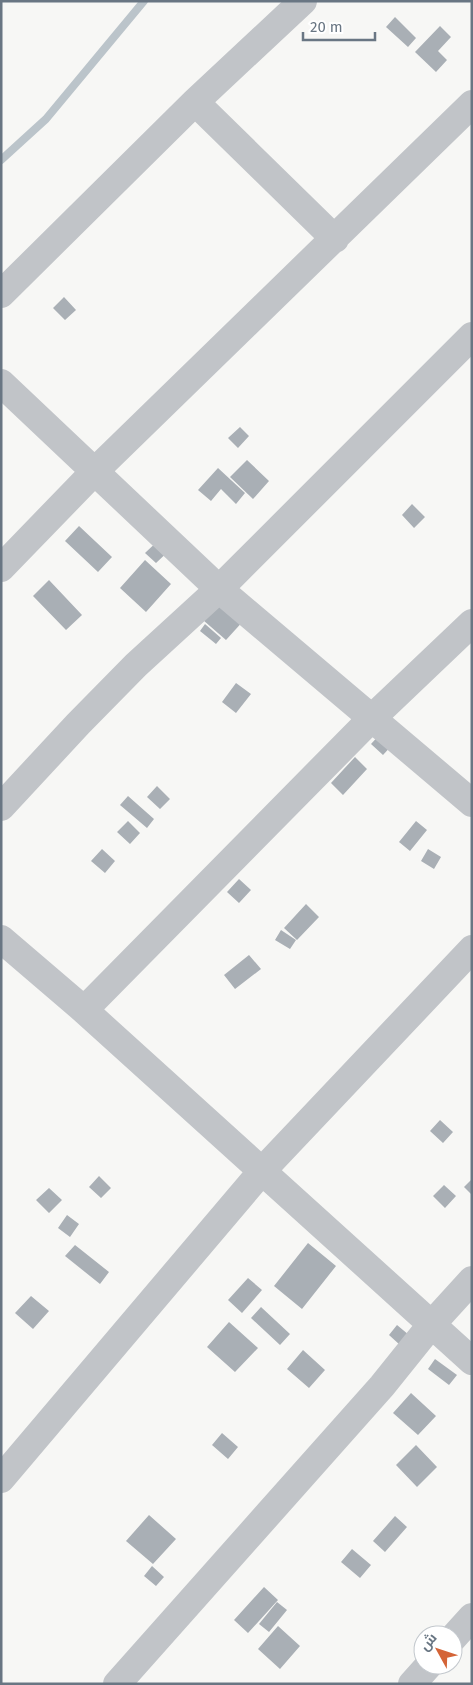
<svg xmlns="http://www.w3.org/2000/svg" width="473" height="1685" font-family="'Fira Sans',Cairo,sans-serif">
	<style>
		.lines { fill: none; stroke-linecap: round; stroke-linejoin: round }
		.stream { stroke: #bbc4ca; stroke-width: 8 }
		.building { fill: #a9afb5 }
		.minor { stroke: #c1c4c8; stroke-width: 28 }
	</style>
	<rect width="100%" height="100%" fill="#f7f7f5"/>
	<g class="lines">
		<path class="stream" d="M1,160L46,119L144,1"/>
	</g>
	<path class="building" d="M395,17L416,38L408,47L386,27Z
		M440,26L451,37L438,51L447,60L436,72L415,52Z
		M64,297L76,310L65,320L53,308Z
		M240,427L249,436L238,448L228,438Z
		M247,460L269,481L253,499L230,477Z
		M218,468L245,493L236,504L221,489L211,501L198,490Z
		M412,504L425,517L414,528L402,515Z
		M79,526L112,557L98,572L65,541Z
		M162,537L172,548L156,563L145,553Z
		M145,560L171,584L146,612L120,588Z
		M49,580L82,615L66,630L33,596Z
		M233,587L255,608L226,640L203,620Z
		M205,624L221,638L216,644L200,631Z
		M236,683L251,694L236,713L222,702Z
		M382,732L394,743L383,755L371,744Z
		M355,757L367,769L343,795L331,783Z
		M157,786L170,799L160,809L147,797Z
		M128,796L154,819L147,828L120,805Z
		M128,821L140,833L130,844L117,832Z
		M416,821L427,830L410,851L399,842Z
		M102,849L115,861L105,873L91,861Z
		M428,849L441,857L434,869L421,861Z
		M239,879L251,890L239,903L227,892Z
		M306,904L319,917L297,940L284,928Z
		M281,930L296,940L290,949L275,940Z
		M249,955L261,969L235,989L224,975Z
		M440,1120L453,1132L443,1143L430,1131Z
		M99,1176L111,1188L101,1198L89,1187Z
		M472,1179V1195L464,1187Z
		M444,1185L456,1196L445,1208L433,1196Z
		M49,1188L62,1200L49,1213L36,1200Z
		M67,1215L79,1224L70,1237L58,1228Z
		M308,1243L336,1266L302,1309L274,1286Z
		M75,1245L109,1272L100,1284L65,1256Z
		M248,1278L262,1290L242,1313L228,1300Z
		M31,1296L49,1311L33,1329L15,1313Z
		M261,1307L290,1334L280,1345L251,1318Z
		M229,1322L258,1348L235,1372L207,1347Z
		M397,1325L409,1335L400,1345L389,1335Z
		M303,1350L325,1370L309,1388L287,1369Z
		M435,1359L457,1375L449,1385L428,1369Z
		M411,1393L436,1416L418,1435L393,1413Z
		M222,1433L238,1447L228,1459L212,1445Z
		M416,1445L437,1467L417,1487L396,1465Z
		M149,1515L176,1539L153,1564L126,1541Z
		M395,1516L407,1527L385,1552L373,1541Z
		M352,1549L371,1565L360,1578L341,1562Z
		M152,1566L164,1577L156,1586L144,1576Z
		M264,1587L278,1600L248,1633L234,1620Z
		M277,1602L287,1610L269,1632L259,1624Z
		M278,1626L300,1646L280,1669L258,1649Z"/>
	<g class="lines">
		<path class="minor" d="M195,102L335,239
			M1,294L195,102L303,1
			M1,383L219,589L472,803
			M1,568L95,471L472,104
			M1,807L78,724L136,665L219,589L472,336
			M1,939L84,1010L472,1361
			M84,1010L371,719L472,623
			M1,1479L262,1171L472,949
			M453,1638L472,1617
			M117,1684L382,1386L431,1325L472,1280
			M412,1684L429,1665"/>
	</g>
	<rect width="473" height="1685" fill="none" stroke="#697683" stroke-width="5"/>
	<g transform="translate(438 1650) rotate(310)"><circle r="24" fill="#ffffff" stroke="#c3c8cd"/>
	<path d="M0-4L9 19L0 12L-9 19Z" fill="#d46437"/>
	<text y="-8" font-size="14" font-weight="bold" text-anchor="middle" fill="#697683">ش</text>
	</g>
	<path d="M303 32v8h72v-8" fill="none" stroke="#697683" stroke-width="2.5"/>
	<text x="310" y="32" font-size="15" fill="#697683" stroke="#ffffff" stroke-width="4" paint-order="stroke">20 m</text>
</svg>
